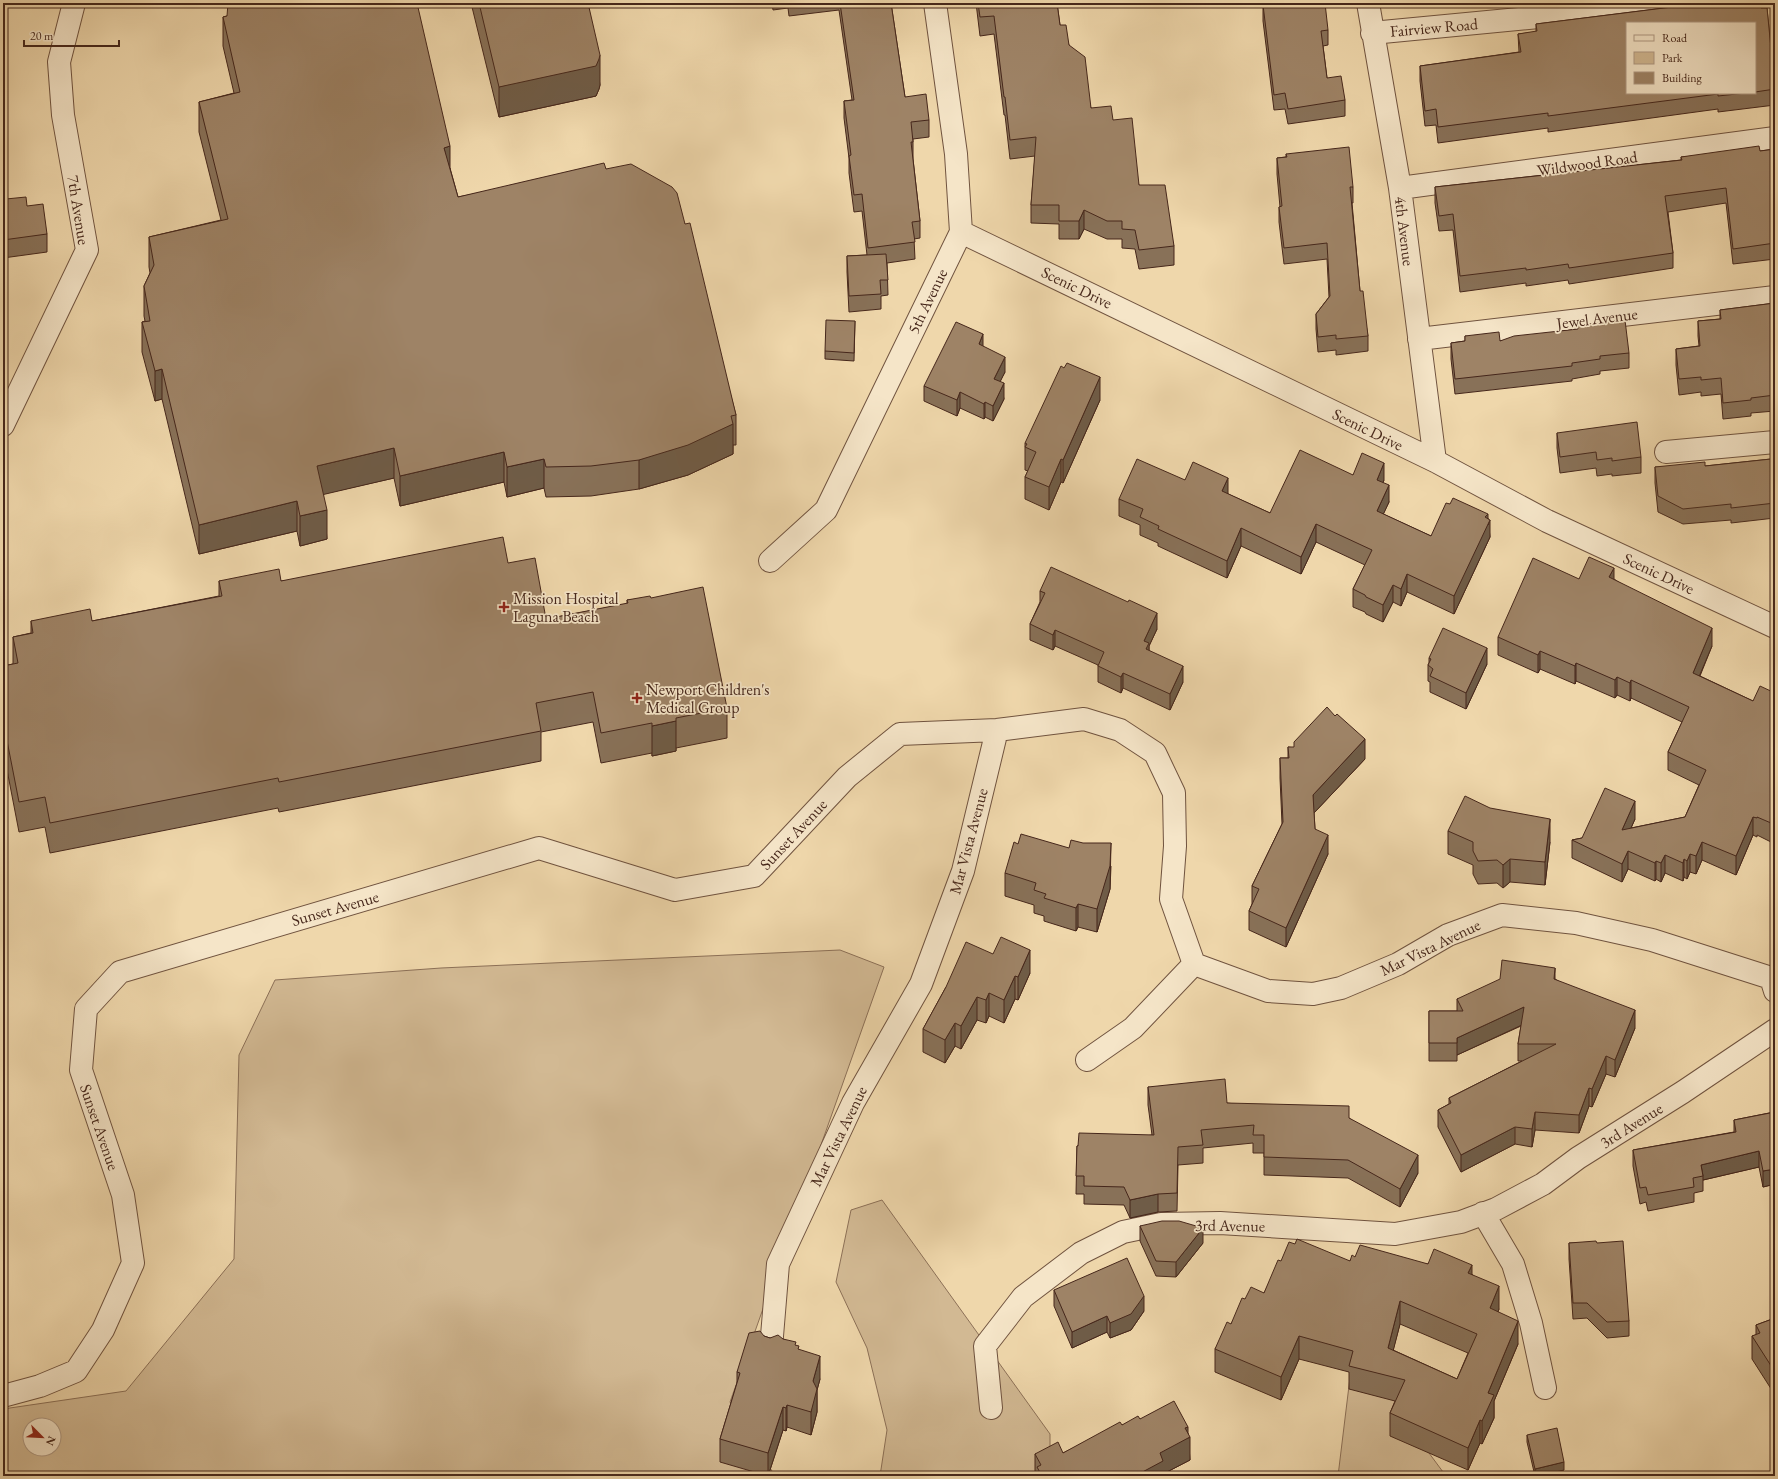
<svg xmlns="http://www.w3.org/2000/svg" width="1778" height="1479" font-family="'EB Garamond',serif">
	<style>
		.green { fill: #d2b993; stroke: #8c7057; fill-rule: evenodd }
		.lines { fill: none; stroke-linecap: round; stroke-linejoin: round }
		.minor-casing { stroke: #70533f; stroke-width: 24 }
		.minor { stroke: #f5e5c8; stroke-width: 22 }
		.wall { fill: #887158; stroke: #46271b; fill-rule: evenodd }
		.shaded-wall { fill: #6f5c47; stroke: #46271b }
		.building { fill: #9e8366; stroke: #46271b; fill-rule: evenodd }
		.poi-dot { fill: #8f2418; stroke: #f5e5c8; stroke-width: 1.5 }
		.labels { text-anchor: middle; stroke-width: 3.5; stroke-linejoin: round; paint-order: stroke }
		.street-label { font-size: 16px; fill: #46271b; stroke: #f5e5c8 }
		.poi-label { font-size: 16px; fill: #46271b; stroke: #f5e5c8; text-anchor: start }
	</style>
	<rect width="100%" height="100%" fill="#efd7ab"/>
	<filter id="stains"><feTurbulence type="fractalNoise" baseFrequency=".005" numOctaves="4"/><feColorMatrix values="0 0 0 0 .2 0 0 0 0 .09 0 0 0 0 .02 0 0 0 .5 -.17"/></filter>
	<radialGradient id="worn" r=".72"><stop offset=".6" stop-color="#630" stop-opacity="0"/><stop offset="1" stop-color="#630" stop-opacity=".3"/></radialGradient>
	<path class="green" d="M840,950L884,967L730,1402L775,1476H3V1409L126,1391L234,1259L239,1055L275,980L441,968ZM30,1425H54V1449H30Z
		M882,1200L1050,1434V1476H880L887,1430L867,1348L836,1282L851,1210Z
		M1352,1361L1411,1384L1426,1449L1446,1476H1338Z"/>
	<g class="lines">
		<defs>
			<path id="minor" d="M1368,3L1400,188L1435,461
				M1372,33L1686,3
				M1400,188L1775,138
				M961,232L1435,461L1547,521L1775,627
				M1419,339L1775,297
				M3,425L87,250L63,115L59,62L74,3
				M1666,452L1775,442
				M770,561L826,510L961,232L956,154L935,3
				M1087,1060L1133,1028L1194,964
				M1483,1213L1513,1264L1531,1323L1545,1388
				M771,1348L778,1264L853,1103L921,984L963,871L997,730
				M3,1396L40,1386L76,1371L103,1330L133,1263L123,1195L81,1070L86,1009L120,972L539,848L675,890L754,876L847,777L900,734L997,730L1084,719L1120,730L1155,753L1174,793L1175,846L1171,899L1194,964L1268,991L1313,994L1341,988L1398,964L1448,935L1502,915L1576,923L1652,940L1771,978L1775,991
				M991,1408L985,1346L1023,1297L1081,1253L1123,1232L1161,1224L1220,1223L1395,1234L1461,1222L1496,1209L1543,1184L1578,1158L1683,1092L1775,1030"/>
		</defs>
		<use href="#minor" class="minor-casing"/>
		<use href="#minor" class="minor"/>
	</g>
	<path class="wall" d="M446,3H588L600,85L599,89L596,96L499,117L472,7L454,6Z
		M772,3H891L905,97L929,120V137L913,139V159L920,221V238L914,239L915,259L887,263L888,295L881,296V309L849,312L847,272V256L867,255L862,211L854,212L849,173V158L844,118V101L852,100L839,10L789,16L788,8L773,10Z
		M976,3H1057L1060,25L1069,45L1091,108L1113,120L1139,185L1174,246V265L1139,269L1135,249L1122,248V239H1107L1084,229L1079,239H1059V224L1031,223V205L1035,156L1010,159L1005,115H1004L994,34L980,36Z
		M1704,3H1761V8H1767L1775,89V105L1718,112V109L1548,132V128L1438,143L1436,125L1425,126L1420,81V66L1519,52L1518,34L1536,32V24ZM1627,23H1755V93H1627Z
		M1263,5L1328,30V45L1323,46L1327,78L1345,100V116L1288,124L1285,109L1274,110L1263,21Z
		M227,16L450,168L458,197L606,169L685,224L736,415V445H733V454L688,475L639,489L591,496L546,497L544,488L507,497L504,482L400,506L394,478L323,494L327,539L300,546L297,531L199,554L162,399L155,401L142,352V322L145,321L144,316V286L150,273L149,267V237L221,220L199,132V102L234,93L223,46V17Z
		M3,96L7,135V153L3,154Z
		M1775,149V259L1733,264L1726,203L1668,212L1673,253V268L1569,284L1568,280L1526,286V283L1460,292L1453,230L1439,231L1435,203V187L1681,160V157L1760,151Z
		M1286,154L1353,187V203H1352L1360,291L1368,336V351L1336,355V350L1318,352L1316,329V314L1329,297L1327,259L1284,264L1279,222V207H1280L1277,174V158L1286,157Z
		M3,171L6,199L27,206L47,234V252L3,258Z
		M1775,303V411L1751,413V416L1723,419L1721,394L1701,396V392L1679,395L1676,365V349L1699,346L1698,336V321L1720,319V310Z
		M855,321L854,361L825,359V351Z
		M1577,325L1629,353V368L1600,371V374L1572,379V381L1455,394L1451,359V343L1465,341V336L1500,341L1577,329Z
		M983,346L1005,372L1000,381L1004,399L993,421L985,417L984,419L960,408L957,416L924,401V386Z
		M1100,400L1063,483L1061,482L1049,510L1025,499V477L1028,471L1025,470V443Z
		M1557,433L1641,457V473L1612,476V474L1597,476L1596,468L1560,473L1557,448Z
		M1775,456V518L1731,523V520L1683,524L1658,512L1655,483V467L1705,466L1771,459Z
		M1353,475L1384,480L1383,482L1389,502L1383,514L1431,536L1488,518L1490,537L1454,614L1407,592L1401,606L1393,602L1383,622L1366,614L1365,612L1353,607V589L1365,565L1316,542L1301,574L1241,546L1227,578L1158,546V543L1140,535V525L1119,516V499L1185,480L1228,494L1270,513Z
		M508,563L546,619L627,604V600L651,598L727,708V738L676,748V751L652,756V753L601,763L593,722L541,732V761L279,812L278,808L50,853L45,827L19,832L3,749V666L13,664V637L31,633V621H92L219,596V581H281Z
		M1579,579H1614L1712,646L1700,676L1753,701L1775,693L1771,842L1757,835V837L1753,835L1736,875L1702,860L1696,874L1690,872L1687,879L1684,877L1683,881L1665,873L1661,882L1656,879L1655,881L1628,869L1622,882L1572,858V840L1582,838L1635,819L1631,828L1685,817L1699,785L1668,770V752L1682,722L1631,698L1630,701L1617,695L1615,698L1576,681L1575,684L1540,669L1538,673L1498,655V637Z
		M1040,591L1157,629L1149,646V650L1183,682L1170,710L1123,688L1121,693L1098,682V665L1055,646L1053,650L1030,640V624L1040,602Z
		M1429,658L1487,664L1466,709L1430,692V682L1428,681V665L1429,663Z
		M1288,747L1365,759L1314,813L1315,829L1328,854L1286,947L1249,930V911L1252,904V886L1282,824L1280,778V758H1288Z
		M1448,831L1550,842L1545,885L1510,882L1503,888L1497,883L1478,884L1473,874V865L1448,854Z
		M1111,866L1110,889L1097,932L1078,927L1076,931L1044,921V916L1034,913V905L1005,896V873Z
		M1030,973L1018,1000L1015,999L1004,1023L989,1016L986,1023L977,1020L961,1049L955,1046L945,1063L923,1052V1029L946,987Z
		M1555,979L1635,1028L1615,1077L1606,1074L1592,1107L1589,1106L1579,1133L1535,1130L1532,1147L1515,1144L1461,1172L1438,1127V1110L1449,1104V1098L1522,1061H1518V1044L1521,1026L1457,1055V1061H1429V1011H1457V999Z
		M1148,1087L1227,1103L1349,1118L1418,1173L1400,1207L1348,1178L1264,1175V1153H1253V1143L1203,1148V1163L1178,1165L1177,1211L1158,1212L1130,1218L1124,1205L1084,1204V1194H1076L1077,1146L1152,1135L1148,1105Z
		M1775,1090V1184L1763,1187L1759,1167L1703,1180V1191L1694,1193V1202L1648,1211L1646,1202L1640,1204L1633,1166V1150L1734,1132V1120L1774,1112L1772,1106V1091Z
		M1140,1226L1203,1243L1176,1277L1156,1276L1140,1241Z
		M1569,1243H1597L1629,1321V1336L1607,1338L1587,1318L1573,1319L1569,1259Z
		M1355,1257L1428,1264L1472,1274L1499,1309L1498,1312L1518,1344L1494,1401V1418L1482,1444L1480,1443L1468,1470L1390,1436V1413L1395,1401L1349,1389V1372L1299,1359L1281,1400L1215,1372V1349L1231,1324L1245,1299L1264,1293L1281,1261H1350ZM1400,1324L1468,1353L1457,1379L1393,1350Z
		M1054,1290L1144,1311L1131,1330L1110,1338L1107,1332L1072,1348L1054,1306Z
		M1775,1318V1395L1752,1359V1336L1756,1335V1325Z
		M764,1336L770,1338L783,1339L796,1346L820,1379L817,1390V1412L811,1435L787,1427L786,1431L783,1430L768,1476L720,1462V1439L737,1383V1372Z
		M1140,1419L1188,1433L1190,1460L1163,1474V1476H1035V1454L1063,1453L1122,1425Z
		M1527,1435L1564,1470L1539,1476H1535L1527,1442Z"/>
	<path class="shaded-wall" d="M600,55V85L599,89L596,96L499,117V87Z
		M450,146V176L444,148Z
		M1084,210V229L1079,239V221Z
		M983,334V350L979,344Z
		M1005,357V372L994,394V379Z
		M162,369V399L155,401V371Z
		M1100,377V400L1063,483V460Z
		M1004,383V399L993,421V406Z
		M960,392V408L957,416V400Z
		M985,402V417L984,419V404Z
		M733,424V454L688,475L639,489V460Z
		M394,448V478L317,496V466Z
		M504,452V482L400,506V476Z
		M544,459V488L507,497V467Z
		M1061,459V482L1049,510V487Z
		M1384,463V480L1377,497V480Z
		M1228,478V496L1222,491Z
		M1389,485V502L1377,528V511Z
		M297,501V531L199,554V525Z
		M327,510V539L300,546V516Z
		M1488,514V525L1490,520V537L1454,614V596L1485,517Z
		M1316,524V542L1301,574V557Z
		M1241,528V546L1227,578V561Z
		M1614,568V586L1609,577Z
		M1407,574V592L1401,606V589Z
		M1393,585V602L1383,622V605Z
		M1157,613V629L1149,646V658L1144,641Z
		M1712,628V646L1693,691V673Z
		M1055,630V646L1053,650V635Z
		M1487,648V664L1466,709V693Z
		M1540,651V669L1538,673V655Z
		M1576,663V681L1575,684V666Z
		M1183,666V682L1170,710V694Z
		M1123,673V688L1121,693V677Z
		M1617,677V695L1615,698V680Z
		M1631,680V698L1630,701V683Z
		M676,721V751L652,756V726Z
		M1365,739V759L1313,814V795Z
		M1635,801V819L1622,848V830Z
		M1775,815V834L1771,842V823Z
		M1753,817V835L1736,875V856Z
		M1550,819V842L1545,885V862Z
		M1328,835V854L1286,947V928Z
		M1702,842V860L1696,874V856Z
		M1111,843L1110,889L1097,932V909Z
		M1628,851V869L1622,882V864Z
		M1690,854V872L1687,879V861Z
		M1665,855V873L1661,882V863Z
		M1510,859V882L1503,888V865Z
		M1684,859V877L1683,881V863Z
		M1656,861V879L1655,881V863Z
		M1078,904V927L1076,931V908Z
		M1030,950V973L1018,1000V977Z
		M1555,968V985L1554,979Z
		M1015,976V999L1004,1023V1000Z
		M989,993V1016L986,1023V1000Z
		M977,997V1020L961,1049V1026Z
		M1524,1007V1024L1457,1055V1038Z
		M1635,1010V1028L1615,1077V1060Z
		M955,1023V1046L945,1063V1040Z
		M1606,1056V1074L1592,1107V1089Z
		M1589,1088V1106L1579,1133V1115Z
		M1535,1112V1130L1532,1147V1129Z
		M1515,1127V1144L1461,1172V1155Z
		M1759,1151V1167L1703,1180V1176L1701,1165Z
		M1418,1155V1173L1400,1207V1189Z
		M1775,1169V1184L1763,1187V1171Z
		M1158,1194V1212L1130,1218V1200Z
		M1203,1228V1243L1176,1277V1262Z
		M1472,1265V1288L1468,1273Z
		M1499,1286V1309L1490,1331V1308Z
		M1144,1296V1311L1131,1330L1110,1338V1323Z
		M1400,1301V1324L1388,1371V1348Z
		M1107,1316V1332L1072,1348V1332Z
		M1518,1321V1344L1494,1401V1418L1482,1444V1421L1488,1393Z
		M1299,1336V1359L1281,1400V1377Z
		M820,1356V1379L817,1390V1412L811,1435V1412L813,1381Z
		M787,1405V1427L786,1431V1408Z
		M783,1407V1430L768,1476V1453Z
		M1480,1420V1443L1468,1470V1448Z
		M1188,1427V1438L1190,1437V1460L1163,1474V1476H1135L1160,1453L1185,1428Z
		M1564,1462V1470L1539,1476H1535V1469Z"/>
	<path class="building" d="M228,3H417L450,146L444,148L458,197L604,163L606,169L631,164L672,187L677,193L685,224L690,223L736,415L731,416L733,424L688,445L639,460L591,466L546,467L544,459L507,467L504,452L400,476L394,448L317,466L327,510L300,516L297,501L199,525L162,369L155,371L142,322L150,321L144,286L154,265L149,237L228,219L199,102L240,92L223,17L227,16Z
		M479,3H588L600,55L599,59L596,66L499,87Z
		M840,3H891L905,97L926,94L929,120L911,122L913,142H911L920,221L912,222L915,242L868,248L862,194L854,195L849,156L851,155L844,101L854,100Z
		M978,3H1057L1060,25H1066L1069,45L1085,57L1091,108L1111,106L1113,120L1132,118L1139,185H1165L1174,246L1139,250L1135,230L1122,229V221H1107L1084,210L1079,221H1059V205H1031L1036,137L1010,140L1005,97H1004L994,16L980,17Z
		M1285,3H1325L1328,30L1321,31L1327,78L1341,76L1345,100L1288,109L1285,93L1274,95L1263,5Z
		M1704,3H1761V8H1767L1775,89L1755,92V23H1627V93H1746L1718,96V94L1548,116V113L1438,127L1436,109L1425,111L1420,66L1521,52L1518,34L1537,31L1536,24Z
		M3,96L7,135L3,136Z
		M1759,146L1760,151L1775,149V243L1733,249L1726,188L1665,196L1673,253L1569,268L1568,264L1526,270V268L1460,276L1453,214L1439,216L1435,187L1682,160L1681,157Z
		M1349,147L1353,187H1350L1360,291H1363L1368,336L1336,339V335L1318,337L1316,314L1330,296L1327,243L1284,248L1279,207L1282,206L1277,158L1287,157L1286,154Z
		M3,171L6,199L26,197L27,206L43,204L47,234L3,240Z
		M886,254L888,280H880L881,294L849,296L847,256Z
		M1775,303V395L1751,398V400L1723,403L1721,378L1701,380V377L1679,379L1676,349L1700,346L1698,321L1721,319L1720,310Z
		M826,320L855,321L854,353L825,351Z
		M1625,320L1629,353L1600,356V359L1572,363V366L1455,379L1451,343L1465,341V336L1499,332L1500,341L1514,336L1578,329L1577,325Z
		M956,322L983,334L979,344L1005,357L994,379L1004,383L993,406L985,402L984,404L960,392L957,400L924,386Z
		M1067,363L1100,377L1063,460L1061,459L1049,487L1025,477L1036,452L1025,447L1027,444L1025,443L1061,366L1064,368Z
		M1637,422L1641,457L1612,461V458L1597,460L1596,452L1560,457L1557,433Z
		M1300,450L1353,475L1362,453L1384,463L1377,480L1389,485L1377,511L1431,536L1446,503L1450,504L1453,498L1488,514L1485,517L1490,520L1454,596L1407,574L1401,589L1393,585L1383,605L1366,597L1365,595L1353,589L1372,550L1316,524L1301,557L1241,528L1227,561L1158,529L1159,526L1140,517L1143,509L1119,499L1137,459L1185,480L1193,462L1228,478L1222,491L1270,513Z
		M1775,456V503L1731,508V504L1683,509L1658,496L1655,467L1705,462V466L1771,459V457Z
		M503,537L508,563L535,558L546,619L628,603L627,600L650,596L651,598L703,587L727,708L676,718V721L652,726V723L601,733L593,692L536,703L541,731L279,782L278,778L50,823L45,797L19,802L3,720V666L18,663L13,637L33,633L31,621L90,609L92,621L222,596L219,581L279,569L281,581Z
		M1589,557L1614,568L1609,577L1712,628L1693,673L1753,701L1760,686L1775,693V815L1771,823L1757,817V818L1753,817L1736,856L1702,842L1696,856L1690,854L1687,861L1684,859L1683,863L1665,855L1661,863L1656,861L1655,863L1628,851L1622,864L1572,840L1582,838L1605,788L1635,801L1622,830L1685,817L1706,770L1668,752L1689,707L1631,680L1630,683L1617,677L1615,680L1576,663L1575,666L1540,651L1538,655L1498,637L1533,558L1579,579Z
		M1051,567L1128,602L1129,600L1157,613L1144,641L1149,643L1146,649L1183,666L1170,694L1123,673L1121,677L1098,666L1104,652L1055,630L1053,635L1030,624L1045,593L1040,591Z
		M1443,628L1487,648L1466,693L1430,676L1433,669L1428,665L1431,659L1429,658Z
		M1327,707L1335,716L1337,714L1365,739L1313,795L1315,829L1328,835L1286,928L1249,911L1259,889L1252,886L1283,822L1280,758H1289L1288,747H1294V742Z
		M1465,796L1490,808L1550,819L1545,862L1510,859L1503,865L1497,860L1478,861L1473,851V842L1448,831Z
		M1021,834L1069,848L1071,840L1083,843H1111L1110,866L1097,909L1078,904L1076,908L1044,898L1046,894L1034,890L1036,883L1005,873L1014,842L1018,844Z
		M1001,937L1030,950L1018,977L1015,976L1004,1000L989,993L986,1000L977,997L961,1026L955,1023L945,1040L923,1029L946,987L966,942L993,954Z
		M1502,960L1555,968L1554,979L1635,1010L1615,1060L1606,1056L1592,1089L1589,1088L1579,1115L1535,1112L1532,1129L1515,1127L1461,1155L1438,1110L1451,1103L1449,1098L1556,1044H1518L1524,1007L1457,1038V1043H1429V1011H1463L1457,999L1500,979Z
		M1225,1079L1227,1103L1349,1106V1118L1418,1155L1400,1189L1348,1160L1264,1157V1135H1253L1254,1125L1201,1130L1203,1145L1178,1147L1177,1193L1158,1194L1130,1200L1124,1187L1084,1186V1176H1076L1077,1146H1078L1079,1133L1154,1135L1148,1087Z
		M1775,1090V1099L1772,1091Z
		M1775,1112V1169L1763,1171L1759,1151L1701,1165L1703,1176L1693,1178L1694,1187L1648,1195L1646,1187L1640,1188L1633,1150L1736,1132L1734,1120Z
		M1162,1221H1179L1203,1228L1176,1262L1156,1261L1140,1226Z
		M1297,1239L1350,1261L1352,1255L1355,1257L1360,1245L1428,1264L1434,1249L1472,1265L1468,1273L1499,1286L1490,1308L1518,1321L1488,1393L1494,1395L1482,1421L1480,1420L1468,1448L1390,1413L1405,1380L1349,1366L1353,1351L1299,1336L1281,1377L1215,1349L1227,1322L1231,1324L1242,1298L1245,1299L1251,1287L1264,1293L1278,1260L1281,1261L1289,1242L1295,1244ZM1400,1301L1477,1334L1457,1379L1388,1348Z
		M1596,1241L1597,1243L1623,1241L1629,1321L1607,1322L1587,1303H1573L1569,1243Z
		M1127,1258L1144,1296L1131,1314L1110,1323L1107,1316L1072,1332L1054,1290Z
		M1775,1318V1372L1752,1336L1760,1333L1756,1325Z
		M760,1331L764,1336L770,1338L778,1335L783,1339L796,1342L795,1345L799,1346L798,1349L820,1356L813,1381L817,1389L811,1412L787,1405L786,1408L783,1407L768,1453L720,1439L740,1373L737,1372L749,1333Z
		M1174,1401L1188,1427L1185,1428L1190,1437L1160,1453L1163,1461L1135,1476H1042L1037,1467L1041,1465L1035,1454L1058,1442L1063,1453L1120,1422L1122,1425L1138,1416L1140,1419Z
		M1557,1428L1564,1462L1535,1469L1527,1435Z"/>
	<g class="poi-dot">
		<path d="M502 601h4v4h4v4h-4v4h-4v-4h-4v-4h4z"/>
		<path d="M635 692h4v4h4v4h-4v4h-4v-4h-4v-4h4z"/>
	</g>
	<g class="labels">
		<g class="street-label">
			<text transform="translate(1434 27) rotate(-5)" y="6">Fairview Road</text>
			<text transform="translate(1587 163) rotate(-8)" y="6">Wildwood Road</text>
			<text transform="translate(79 210) rotate(81)" y="6">7th Avenue</text>
			<text transform="translate(1405 231) rotate(83)" y="6">4th Avenue</text>
			<text transform="translate(1077 287) rotate(26)" y="6">Scenic Drive</text>
			<text transform="translate(927 301) rotate(-64)" y="6">5th Avenue</text>
			<text transform="translate(1597 318) rotate(-7)" y="6">Jewel Avenue</text>
			<text transform="translate(1368 429) rotate(26)" y="6">Scenic Drive</text>
			<text transform="translate(1659 573) rotate(25)" y="6">Scenic Drive</text>
			<text transform="translate(793 834) rotate(-47)" y="6">Sunset Avenue</text>
			<text transform="translate(968 841) rotate(-75)" y="6">Mar Vista Avenue</text>
			<text transform="translate(335 908) rotate(-16)" y="6">Sunset Avenue</text>
			<text transform="translate(1430 947) rotate(-26)" y="6">Mar Vista Avenue</text>
			<text transform="translate(1631 1125) rotate(-32)" y="6">3rd Avenue</text>
			<text transform="translate(100 1127) rotate(71)" y="6">Sunset Avenue</text>
			<text transform="translate(838 1136) rotate(-64)" y="6">Mar Vista Avenue</text>
			<text transform="translate(1230 1225) rotate(1)" y="6">3rd Avenue</text>
		</g>
		<g class="poi-label">
			<text x="513" y="604">Mission Hospital<tspan x="513" dy="18">Laguna Beach</tspan></text>
			<text x="646" y="695">Newport Children's<tspan x="646" dy="18">Medical Group</tspan></text>
		</g>
	</g>
	<rect width="1778" height="1479" fill="none" stroke="#efd7ab" stroke-width="16"/>
	<rect x="4" y="4" width="1770" height="1471" fill="none" stroke="#46271b" stroke-width="2"/>
	<rect x="8" y="8" width="1762" height="1463" fill="none" stroke="#46271b"/>
	<rect x="1626" y="22" width="130" height="72" fill="#f5e5c8" stroke="#af9983"/>
	<rect x="1634" y="35" width="20" height="6" fill="#f5e5c8" stroke="#af9983"/>
	<text x="1662" y="42" font-size="12" fill="#46271b">Road</text>
	<rect x="1634" y="52" width="20" height="12" fill="#d2b993" stroke="#af9983"/>
	<text x="1662" y="62" font-size="12" fill="#46271b">Park</text>
	<rect x="1634" y="72" width="20" height="12" fill="#9e8366" stroke="#af9983"/>
	<text x="1662" y="82" font-size="12" fill="#46271b">Building</text>
	<g transform="translate(42 1437) rotate(114)"><circle r="19" fill="#f5e5c8" stroke="#af9983"/>
	<path d="M0-3L7 15L0 10L-7 15Z" fill="#8f2418"/>
	<text y="-6" font-size="11" font-weight="bold" text-anchor="middle" fill="#46271b">N</text>
	</g>
	<path d="M24 40v6h95v-6" fill="none" stroke="#46271b" stroke-width="2"/>
	<text x="30" y="40" font-size="12" fill="#46271b" stroke="#f5e5c8" stroke-width="3" paint-order="stroke">20 m</text>
	<rect width="100%" height="100%" filter="url(#stains)"/>
	<rect width="100%" height="100%" fill="url(#worn)"/>
</svg>
